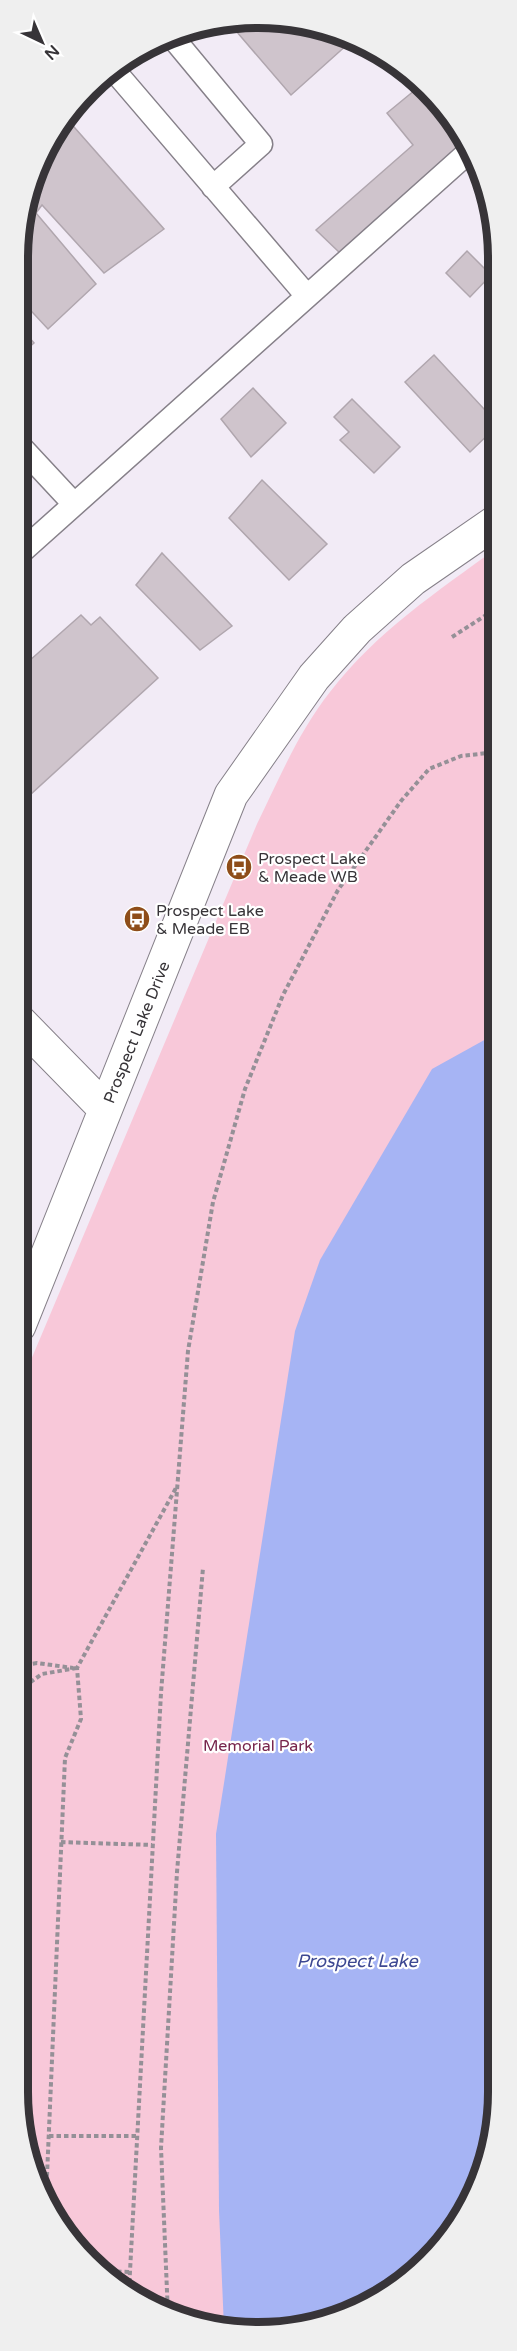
<svg xmlns="http://www.w3.org/2000/svg" width="517" height="2351" font-family="'Varela Round',sans-serif">
	<style>
		.green { fill: #f8c8d9 }
		.water { fill: #a6b4f4 }
		.building { fill: #cfc4cc; stroke: #b0a6ae; stroke-width: 1.5 }
		.lines { fill: none; stroke-linecap: round; stroke-linejoin: round }
		.service-casing { stroke: #868089; stroke-width: 25 }
		.minor-casing { stroke: #868089; stroke-width: 35 }
		.path { stroke: #959097; stroke-width: 4; stroke-dasharray: 4.5 3; stroke-linecap: butt }
		.service { stroke: #fff; stroke-width: 22 }
		.minor { stroke: #fff; stroke-width: 33 }
		.labels { text-anchor: middle; stroke-width: 4.5; stroke-linejoin: round; paint-order: stroke }
		.poi-label { font-size: 16px; fill: #373438; stroke: #fff; text-anchor: start }
		.street-label { font-size: 16px; fill: #373438; stroke: #fff }
		.park-label { font-size: 16px; fill: #77254c; stroke: #fff }
		.water-label { font-size: 18px; font-style: italic; fill: #3d4892; stroke: #fff }
		.rim { fill: none; stroke: #373438; stroke-width: 8 }
	</style>
	<rect width="100%" height="100%" fill="#f2ebf6"/>
	<path class="green" d="M497,548V2124L467,2212L417,2274L335,2320L243,2333L166,2315L88,2262L36,2184L18,2092L19,1397L28,1367L257,824C279,779 299,731 330,692C375,633 438,591 497,548Z"/>
	<path class="water" d="M497,1033V2124L467,2212L417,2274L335,2320L243,2333L224,2328L219,2210L216,1834L295,1331L320,1260L432,1069Z"/>
	<path class="building" d="M290,20L342,36L349,43L291,95L230,24Z
		M415,90L442,121L448,115L465,140L341,254L316,230L413,145L387,113Z
		M67,119L164,229L104,273L42,205L36,213L96,284L48,329L20,299V227L50,139Z
		M467,251L491,275L470,297L446,273Z
		M20,327L34,343L20,355Z
		M434,355L497,423V426L470,452L405,382Z
		M253,388L286,423L251,457L221,419Z
		M352,399L400,447L374,473L340,440L349,432L334,417Z
		M262,480L327,544L289,580L229,518Z
		M162,553L232,626L200,650L136,585Z
		M81,615L91,625L100,617L158,678L19,805L20,669Z"/>
	<g class="lines">
		<defs>
			<path id="service" d="M173,38L261,144L213,187
				M112,68L307,296
				M20,446L74,504
				M20,553L472,149"/>
			<path id="minor" d="M19,1021L105,1109
				M19,1326L231,795L314,677L357,629L413,579L497,521"/>
		</defs>
		<use href="#service" class="service-casing"/>
		<use href="#minor" class="minor-casing"/>
		<path class="path" d="M452,637L497,608
			M18,1666L37,1663L73,1668
			M18,1691L42,1674L77,1668
			M61,1842L152,1845
			M49,2136H136
			M46,2199L65,1758L81,1719L77,1668L176,1488
			M102,2271L130,2272
			M129,2290L161,1693L188,1351L213,1202L245,1089L283,995L338,890L401,801L429,769L461,756L497,752
			M168,2315L161,2148L177,1872L203,1568"/>
		<use href="#service" class="service"/>
		<use href="#minor" class="minor"/>
	</g>
	<defs>
		<symbol id="bus-disc" viewBox="-11 -11 22 22"><circle r="9.5" fill="#8e4d19" stroke="#fff"/><path d="M-5-6H5V4H4V6H2V4H-2V6H-4V4H-5ZM-3.5-4V0h7V-4ZM-3.5 1.2v1.5H-2V1.2ZM2 1.2v1.5H3.5V1.2Z" fill="#fff"/></symbol>
	</defs>
	<g fill-rule="evenodd">
		<use href="#bus-disc" x="224" y="852" width="30" height="30"/>
		<use href="#bus-disc" x="122" y="904" width="30" height="30"/>
	</g>
	<g class="labels">
		<g class="poi-label">
			<text x="258" y="864">Prospect Lake<tspan x="258" dy="18">&amp; Meade WB</tspan></text>
			<text x="156" y="916">Prospect Lake<tspan x="156" dy="18">&amp; Meade EB</tspan></text>
		</g>
		<g class="street-label">
			<text transform="translate(136 1032) rotate(-68)" y="6">Prospect Lake Drive</text>
		</g>
		<g class="park-label">
			<text x="258" y="1751">Memorial Park</text>
		</g>
		<g class="water-label">
			<text x="357" y="1967">Prospect Lake</text>
		</g>
	</g>
	<path d="M0 0H517V2351H0ZM258 28H258A230 230 0 0 1 488 258V2092A230 230 0 0 1 258 2322H258A230 230 0 0 1 28 2092V258A230 230 0 0 1 258 28Z" fill="#efefef" fill-rule="evenodd"/>
	<path class="rim" d="M258 28H258A230 230 0 0 1 488 258V2092A230 230 0 0 1 258 2322H258A230 230 0 0 1 28 2092V258A230 230 0 0 1 258 28Z"/>
	<g transform="translate(42 42) rotate(136)" stroke="#ffffff" stroke-width="4.5" paint-order="stroke">
	<path d="M0-4.5L10 22L0 15L-10 22Z" fill="#373438"/>
	<text y="-9" font-size="16" font-weight="bold" text-anchor="middle" fill="#373438">N</text>
	</g>
</svg>
